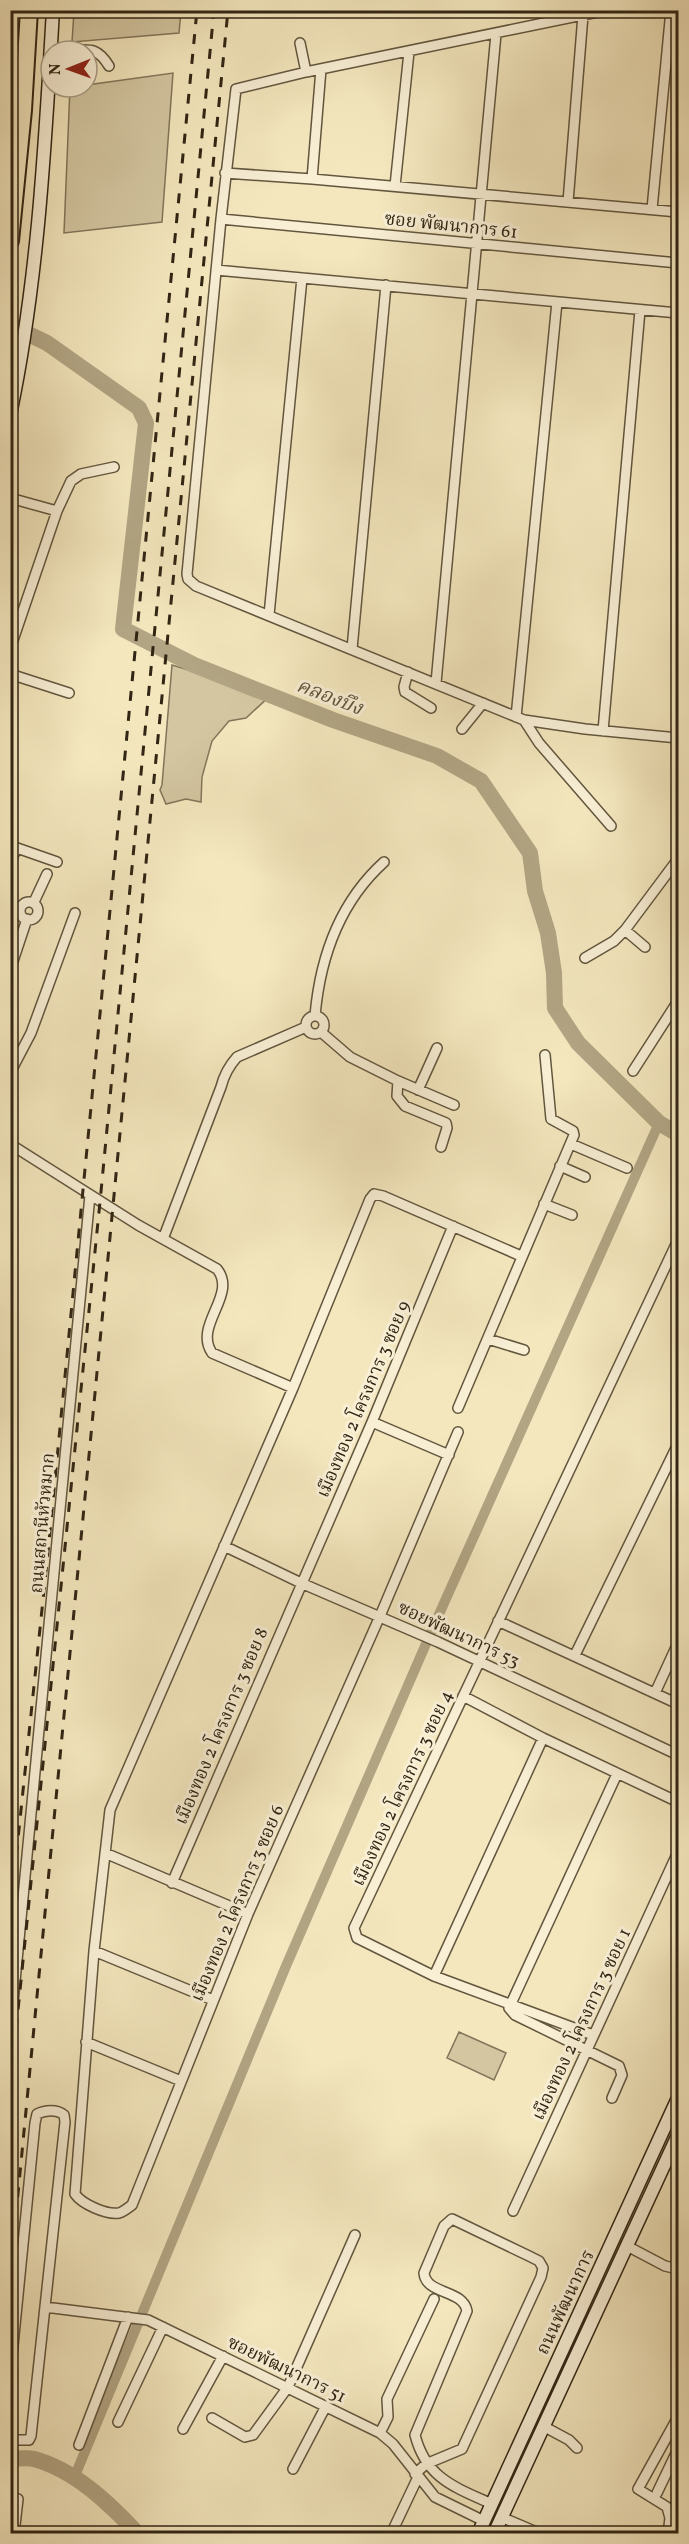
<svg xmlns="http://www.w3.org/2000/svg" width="689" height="2544" font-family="Vollkorn,'Noto Serif Thai',serif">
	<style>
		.green { fill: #d3c6a1; stroke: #82765a; stroke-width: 1.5 }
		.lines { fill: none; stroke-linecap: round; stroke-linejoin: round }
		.canal { stroke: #b2a584; stroke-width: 10 }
		.river { stroke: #b2a584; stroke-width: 16 }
		.minor-casing { stroke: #62563e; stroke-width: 12 }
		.secondary-casing { stroke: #312514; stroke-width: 15 }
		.motorway-casing { stroke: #312514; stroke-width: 20 }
		.minor { stroke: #f8efd5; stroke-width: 9 }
		.secondary { stroke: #f8efd5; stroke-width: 12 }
		.motorway { stroke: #f4e7be; stroke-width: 16 }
		.rail { stroke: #312514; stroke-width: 3; stroke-dasharray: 10 10; stroke-linecap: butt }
		.labels { text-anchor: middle; stroke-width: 6; stroke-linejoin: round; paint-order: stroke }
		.street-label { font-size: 18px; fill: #312514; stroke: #f8efd5 }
		.water-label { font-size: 20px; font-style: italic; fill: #5e523b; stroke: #f8efd5 }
	</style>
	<rect width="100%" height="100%" fill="#f4e7be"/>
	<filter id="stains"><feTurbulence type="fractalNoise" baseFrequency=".00333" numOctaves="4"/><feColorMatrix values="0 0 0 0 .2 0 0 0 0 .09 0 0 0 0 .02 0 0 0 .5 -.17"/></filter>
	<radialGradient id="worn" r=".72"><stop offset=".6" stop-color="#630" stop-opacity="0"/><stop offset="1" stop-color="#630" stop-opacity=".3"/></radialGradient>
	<path class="green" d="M74,11V10L181,11L179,33L72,42Z
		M173,73L162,222L64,233L70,87H87V85Z
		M172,665L271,695L246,718L229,721L212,741L202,777L201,802L186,799L166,804L160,790L162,785Z
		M459,2032L506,2053L494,2080L447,2058Z"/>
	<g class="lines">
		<path class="canal" d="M74,2478L286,1966L432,1630L659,1123"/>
		<path class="river" d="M10,325L47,343L139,408L146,423L123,629L194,665L333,720L437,756L481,781L530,853L535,891L548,933L554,973L555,1008L578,1043L659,1123L678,1134
			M10,2459C18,2459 27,2457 34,2459C75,2470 110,2504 138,2534"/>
		<defs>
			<path id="minor" d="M607,10L306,72L236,89L221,219L187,574L188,579L196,586L524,720L585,729L678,738
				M300,43L306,72
				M66,51C88,50 96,45 109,66
				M225,173L312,179L678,212
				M312,179L321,69
				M395,186L409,52
				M568,202L583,15
				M652,209L671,10
				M221,219L678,263
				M216,270L678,313
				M10,498L57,511
				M269,615L302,278
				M10,649L57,511L71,481L81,474L114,467
				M352,649L386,285
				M408,672L404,687L405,692L431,708
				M10,674L69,693
				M436,683L496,34
				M516,717L557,302
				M524,720L539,743L611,826
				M462,729L483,703
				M603,731L640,310
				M10,862L17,848L57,862
				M20 911a9 9 0 1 1 18 0a9 9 0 1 1-18 0Z
				M34,902L47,874
				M625,930L645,947
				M585,958L614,941L625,930L678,859
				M10,970L27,919
				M315,1016C320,958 340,902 384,862
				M306 1025a9 9 0 1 1 18 0a9 9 0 1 1-18 0Z
				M321,1032L350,1057L398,1081L397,1096L405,1106L446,1123L447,1128L441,1147
				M633,1071L678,1001
				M10,1073L31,1033L75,913
				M398,1081L454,1105
				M418,1090L437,1048
				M10,1144L138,1225L217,1269C238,1295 193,1325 212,1353L293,1388
				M571,1144L627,1168
				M560,1166L585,1177
				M544,1204L572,1215
				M163,1239L221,1087C224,1075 228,1067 237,1057L306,1027
				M488,1339L524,1350
				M458,1408L574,1135L573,1131L551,1119L545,1055
				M372,1422L449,1455
				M458,1432L380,1616L248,1914L132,2205C128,2208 123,2212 119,2213C106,2215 82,2204 75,2194L94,1951L110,1810L293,1388L370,1199L374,1194L383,1196L521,1256
				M224,1546L301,1583L438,1642L678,1755
				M498,1621L678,1704
				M575,1655L678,1444
				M655,1693L678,1643
				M463,1696L543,1738L678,1802
				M105,1853L248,1914
				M172,1883L372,1422L453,1226
				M94,1951L213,2000
				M434,1976L543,1738
				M10,2034L90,1195
				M593,2035L434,1976L357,1938L354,1928L678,1240
				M86,2042L181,2081
				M612,2098L622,2075L619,2066L515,2015L509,2008L617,1774
				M513,2211L678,1852
				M627,2246L665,2266L678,2269
				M45,2307L148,2320L380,2433L393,2444L435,2497L484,2521
				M10,2376L35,2123L37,2114C45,2110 57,2109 64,2115L65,2122L31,2436L29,2440H10
				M212,2418L245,2437L253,2435L288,2387L355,2235
				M118,2422L163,2327
				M543,2426L569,2440L577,2448
				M183,2429L223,2356
				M380,2433L388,2417L387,2399L434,2299
				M79,2445L128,2317
				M293,2469L326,2406
				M415,2474L426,2464L462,2449L541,2277L543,2268L539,2261L529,2256L452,2219L444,2226L424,2273C426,2295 463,2289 467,2311L415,2435C426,2478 454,2487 492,2504
				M657,2493L678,2449
				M501,2517L541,2534
				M14,2534L18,2499
				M391,2534L418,2477
				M668,2534L670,2518L667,2507L638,2489L678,2417"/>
			<path id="secondary" d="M10,415C38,281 45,146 53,10
				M478,2534L678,2098
				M494,2534L678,2135"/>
			<path id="motorway" d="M10,241L23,110L29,10"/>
		</defs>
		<use href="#minor" class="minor-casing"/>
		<use href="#secondary" class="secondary-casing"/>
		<use href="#motorway" class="motorway-casing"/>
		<use href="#minor" class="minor"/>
		<use href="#secondary" class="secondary"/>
		<use href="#motorway" class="motorway"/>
		<path class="rail" d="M10,1915L48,1552L197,10
			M10,2089L100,1202L214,10
			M10,2277L228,10"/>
	</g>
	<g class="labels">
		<g class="street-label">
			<text transform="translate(451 225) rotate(6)" y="6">ซอย พัฒนาการ 61</text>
			<text transform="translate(363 1399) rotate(-67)" y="6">เมืองทอง 2 โครงการ 3 ซอย 9</text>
			<text transform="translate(42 1523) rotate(-85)" y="6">ถนนสถานีหัวหมาก</text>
			<text transform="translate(459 1634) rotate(25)" y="6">ซอยพัฒนาการ 53</text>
			<text transform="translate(221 1726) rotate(-67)" y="6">เมืองทอง 2 โครงการ 3 ซอย 8</text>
			<text transform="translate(402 1788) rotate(-65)" y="6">เมืองทอง 2 โครงการ 3 ซอย 4</text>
			<text transform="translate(237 1903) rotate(-67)" y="6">เมืองทอง 2 โครงการ 3 ซอย 6</text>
			<text transform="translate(581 2024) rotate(-65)" y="6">เมืองทอง 2 โครงการ 3 ซอย 1</text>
			<text transform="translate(565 2302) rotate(-65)" y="6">ถนนพัฒนาการ</text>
			<text transform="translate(287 2369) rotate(26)" y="6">ซอยพัฒนาการ 51</text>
		</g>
		<g class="water-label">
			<text transform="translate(330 696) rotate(21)" y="7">คลองบึง</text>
		</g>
	</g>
	<rect width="689" height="2544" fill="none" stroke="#f4e7be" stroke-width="36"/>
	<rect x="12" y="12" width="665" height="2520" fill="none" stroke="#312514" stroke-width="3"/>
	<rect x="18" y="18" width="653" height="2508" fill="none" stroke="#312514" stroke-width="1.5"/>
	<g transform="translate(69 69) rotate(269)"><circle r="28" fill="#f8efd5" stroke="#a89e88" stroke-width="1.5"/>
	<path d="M0-4.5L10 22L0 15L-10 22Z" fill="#8f2418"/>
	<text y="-9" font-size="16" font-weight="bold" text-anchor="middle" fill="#312514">N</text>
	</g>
	<rect width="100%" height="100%" filter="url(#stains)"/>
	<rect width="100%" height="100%" fill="url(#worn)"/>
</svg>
